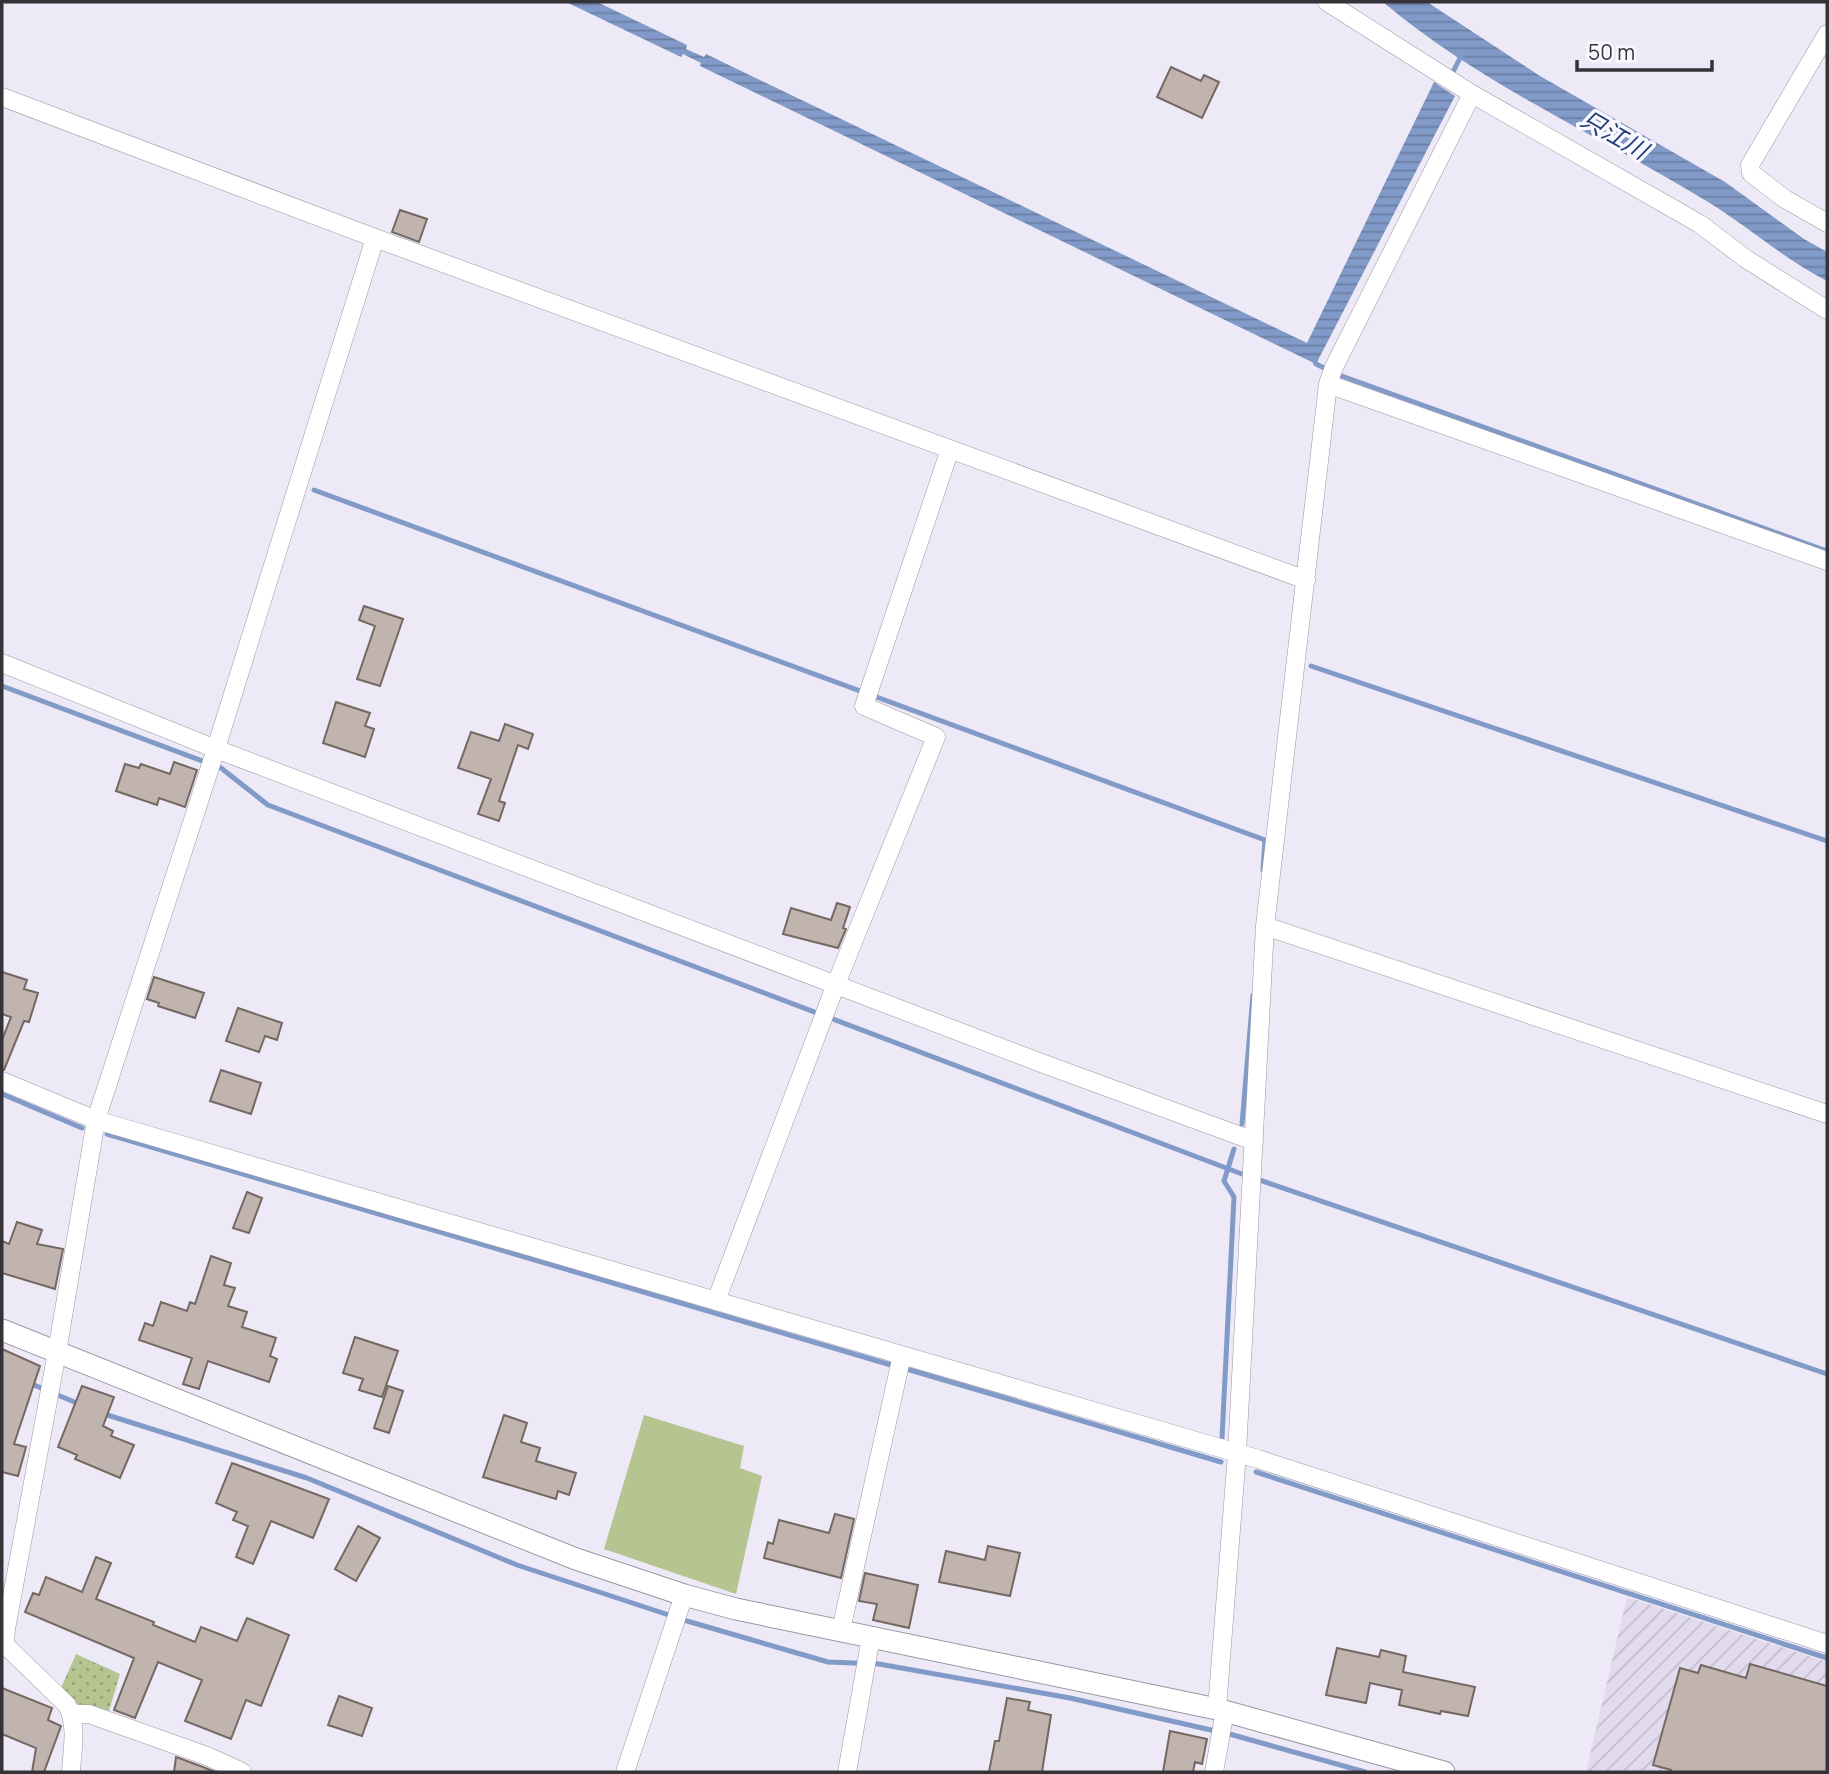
<svg xmlns="http://www.w3.org/2000/svg" width="1829" height="1774" font-family="Manrope,'Noto Sans JP',sans-serif">
	<style>
		.industrial { fill: url(#industrial-furrows) }
		.grass { fill: #b5c491 }
		.garden { fill: url(#garden-dots) }
		.water { fill: url(#water-rules) }
		.lines { fill: none; stroke-linecap: round; stroke-linejoin: round }
		.stream { stroke: #819ac8; stroke-width: 5 }
		.building { fill: #c1b3ae; stroke: #746863; stroke-width: 2 }
		.minor-casing { stroke: #9b97a3; stroke-width: 19 }
		.tertiary-casing { stroke: #9b97a3; stroke-width: 23 }
		.minor { stroke: #fff; stroke-width: 18 }
		.tertiary { stroke: #fff; stroke-width: 21 }
		.labels { text-anchor: middle; stroke-width: 7; stroke-linejoin: round; paint-order: stroke }
		.water-label { font-size: 24px; font-style: italic; fill: #213e77; stroke: #faf8ff }
	</style>
	<defs>
		<pattern id="industrial-furrows" width="10" height="10" patternUnits="userSpaceOnUse" patternTransform="scale(1.75)"><rect width="10" height="10" fill="#e1dbed"/><path d="M-1 1l2-2M0 10L10 0M9 11l2-2" fill="none" stroke="#c2bccc"/></pattern>
		<pattern id="garden-dots" width="8" height="8" patternUnits="userSpaceOnUse" patternTransform="scale(1.75)"><rect width="8" height="8" fill="#b5c491"/><path d="M2 2h.1M6 6h.1" fill="none" stroke="#94a077" stroke-width="1.8" stroke-linecap="round"/></pattern>
		<pattern id="water-rules" width="6" height="5" patternUnits="userSpaceOnUse" patternTransform="scale(1.75)"><rect width="6" height="5" fill="#819ac8"/><path d="M0 2.5h6" fill="none" stroke="#6a7ea3"/></pattern>
	</defs>
	<rect width="100%" height="100%" fill="#eee9f6"/>
	<path class="industrial" d="M1627,1597L1827,1662V1772H1586Z"/>
	<path class="grass" d="M644,1415L744,1446L740,1468L762,1476L736,1594L604,1549Z"/>
	<path class="garden" d="M76,1654L120,1674L109,1711L77,1704L61,1688Z"/>
	<path class="water" d="M566,2H597L687,45L686,49L704,57L706,54L1307,343L1434,82L1455,96L1316,364L700,66L701,63L683,54L681,57Z
		M1383,2H1427L1540,76L1725,182L1804,239L1827,252V281C1784,259 1749,227 1708,202C1600,136 1480,84 1383,2Z"/>
	<g class="lines">
		<path class="stream" d="M1450,78L1463,52
			M1314,359L1316,364L1339,375L1827,551
			M314,490L1265,840L1263,870
			M1311,666L1827,841
			M2,686L221,768L268,805L1242,1174L1827,1374
			M2,1094L82,1128
			M1242,1124L1253,995
			M107,1134L891,1365
			M910,1370L1221,1462
			M27,1382L79,1404
			M101,1413L307,1478L517,1565L687,1621L828,1662L879,1664L1070,1698L1233,1735L1365,1772
			M1222,1438L1234,1197L1224,1181L1234,1149
			M1256,1472L1827,1658"/>
	</g>
	<path class="building" d="M1171,67L1201,81L1204,75L1219,82L1202,118L1157,97Z
		M400,210L427,219L419,242L392,232Z
		M364,606L403,619L380,686L357,679L375,626L359,620Z
		M336,702L370,713L365,726L374,729L365,757L323,743Z
		M505,724L533,734L528,749L518,745L499,801L505,803L499,821L478,814L491,779L458,768L471,732L499,741Z
		M174,762L197,770L185,807L159,798L157,805L116,791L125,764L139,768L141,764L170,774Z
		M837,903L850,907L843,928L846,929L838,948L783,934L791,908L831,920Z
		M2,972L27,980L24,989L38,993L29,1022L24,1021L4,1070H2V1040L11,1017L2,1014Z
		M154,977L204,993L195,1018L158,1006L159,1003L147,999Z
		M238,1008L282,1023L277,1040L265,1036L259,1052L226,1041Z
		M221,1070L261,1083L251,1114L210,1101Z
		M247,1192L262,1198L249,1233L233,1228Z
		M17,1222L42,1230L37,1244L63,1249L55,1289L2,1273V1241L9,1244Z
		M211,1256L231,1263L224,1285L235,1288L228,1306L247,1312L242,1327L276,1338L270,1356L277,1359L269,1382L208,1361L199,1389L183,1384L192,1358L139,1340L145,1323L153,1326L161,1302L187,1311L190,1302L195,1304Z
		M355,1337L398,1351L382,1397L359,1390L363,1379L343,1373Z
		M2,1349L40,1366L14,1444L26,1447L18,1476L2,1472Z
		M82,1386L114,1397L103,1426L113,1431L111,1436L134,1445L120,1478L75,1459L77,1455L58,1447Z
		M388,1386L403,1391L389,1433L374,1428Z
		M504,1415L527,1423L521,1442L540,1448L536,1461L576,1473L569,1495L558,1491L556,1499L483,1477Z
		M232,1463L329,1499L313,1538L271,1521L253,1564L236,1557L248,1526L233,1520L237,1512L216,1503Z
		M835,1514L854,1519L841,1578L764,1558L768,1542L773,1544L779,1520L829,1533Z
		M358,1526L380,1538L356,1581L335,1569Z
		M988,1546L1020,1553L1010,1596L939,1582L946,1551L985,1560Z
		M96,1557L111,1563L96,1599L154,1622L153,1625L195,1642L201,1627L237,1641L247,1618L289,1635L261,1706L246,1700L231,1739L185,1721L202,1680L158,1662L135,1718L114,1710L134,1658L25,1612L33,1593L39,1595L46,1577L82,1592Z
		M865,1573L918,1585L909,1628L873,1620L877,1604L859,1601Z
		M1337,1648L1379,1657L1381,1650L1406,1656L1403,1672L1475,1687L1468,1716L1441,1711L1440,1714L1399,1705L1402,1690L1370,1683L1366,1703L1326,1695Z
		M1750,1664L1827,1686V1772H1670L1671,1770L1653,1765L1680,1668L1698,1673L1701,1665L1746,1678Z
		M2,1688L52,1708L48,1720L61,1726L44,1772H32L36,1748L2,1734Z
		M339,1696L372,1708L362,1736L328,1725Z
		M1007,1698L1030,1702L1028,1710L1051,1715L1042,1772H989L995,1741H999Z
		M1170,1731L1207,1739L1202,1764L1195,1762L1193,1772H1163Z
		M176,1757L203,1767L215,1772H174Z"/>
	<g class="lines">
		<defs>
			<path id="minor" d="M1327,2L1472,94L1700,224L1746,259L1827,310
				M1827,34L1750,165L1751,173L1785,199L1827,223
				M2,97L375,238L1306,580
				M1328,384L1827,561
				M2,663L216,749L1044,1064L1254,1141
				M1265,926L1827,1114
				M2,1081L96,1120L1258,1459L1827,1644
				M716,1301L836,984L936,737L864,706L950,449
				M841,1630L902,1355
				M2,1642L67,1705C78,1726 72,1750 71,1772
				M5,1643L6,1629L57,1352L96,1120L213,758L375,238
				M1217,1709L1237,1453L1265,926L1328,384L1334,367L1472,94
				M72,1714H89L207,1756L242,1772
				M625,1772L684,1595
				M847,1772L871,1637
				M1214,1772L1225,1711"/>
			<path id="tertiary" d="M2,1330L576,1559L684,1595L736,1609L1217,1709L1444,1772"/>
		</defs>
		<use href="#minor" class="minor-casing"/>
		<use href="#tertiary" class="tertiary-casing"/>
		<use href="#minor" class="minor"/>
		<use href="#tertiary" class="tertiary"/>
	</g>
	<g class="labels">
		<g class="water-label">
			<text transform="translate(1614 135) rotate(30)" y="8">只江川</text>
		</g>
	</g>
	<rect width="1829" height="1774" fill="none" stroke="#353338" stroke-width="7"/>
	<path d="M1577 60v10h135v-10" fill="none" stroke="#353338" stroke-width="3.5"/>
	<text x="1588" y="60" font-size="21" fill="#353338" stroke="#faf8ff" stroke-width="5" paint-order="stroke">50 m</text>
</svg>
